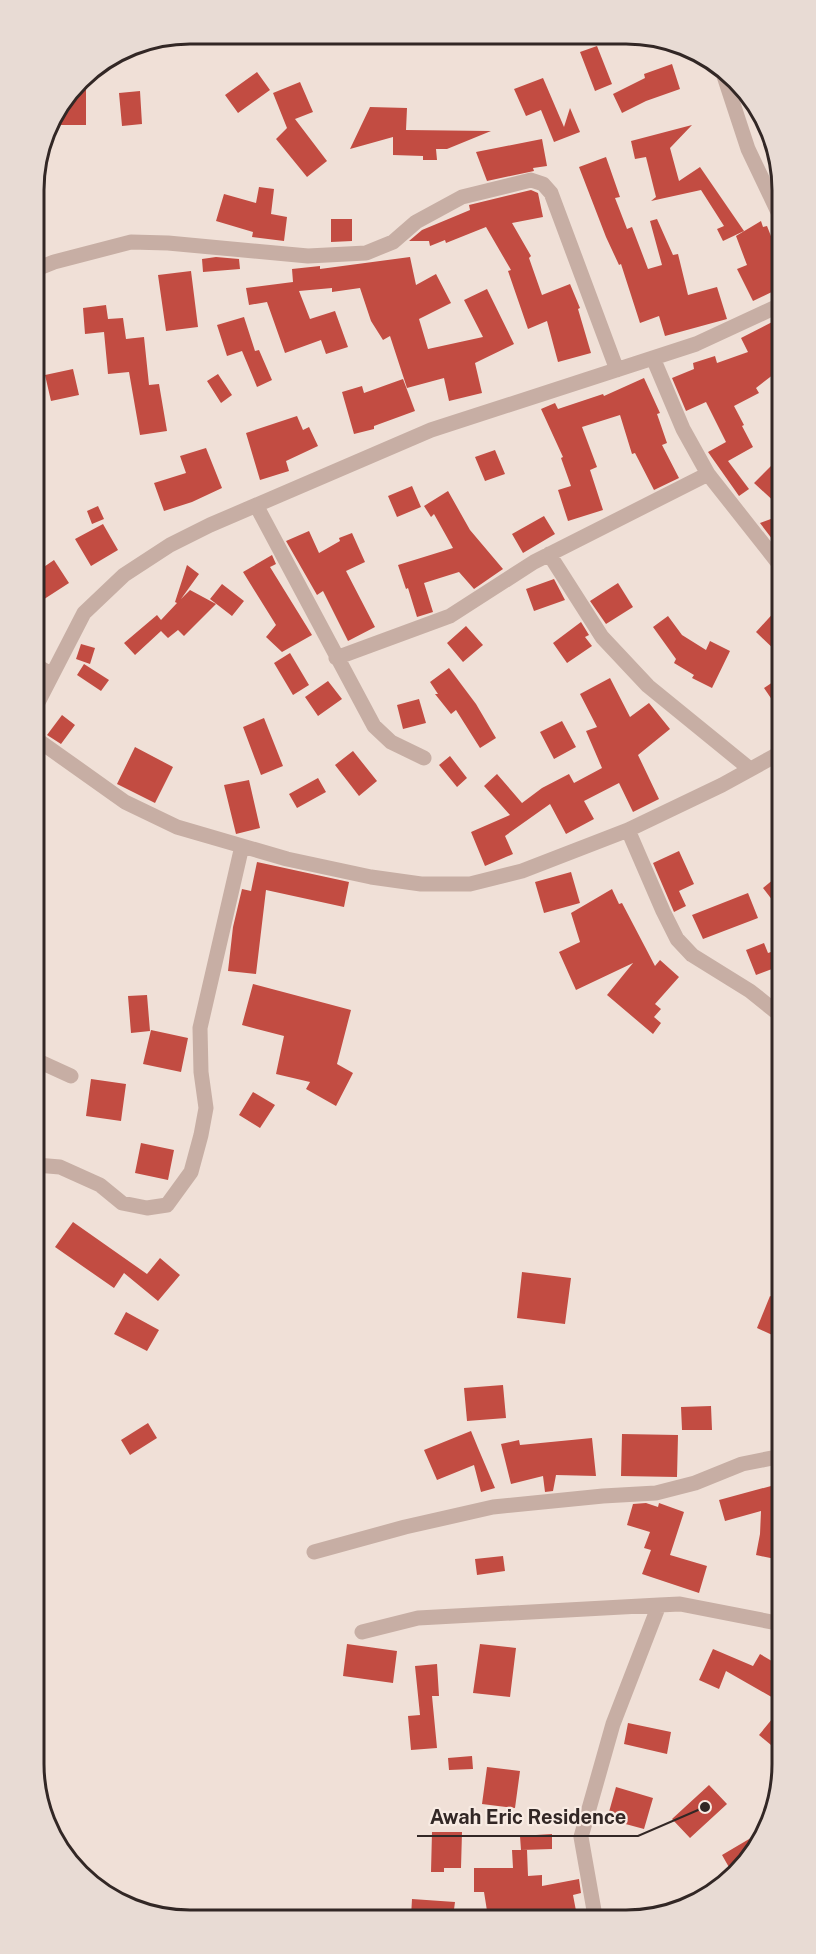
<svg xmlns="http://www.w3.org/2000/svg" width="816" height="1954" font-family="'Public Sans',sans-serif">
	<style>
		.building { fill: #c24c42 }
		.lines { fill: none; stroke-linecap: round; stroke-linejoin: round }
		.minor { stroke: #c7aea4; stroke-width: 15 }
		.rim { fill: none; stroke: #322725; stroke-width: 3 }
		.leader { fill: none; stroke: #322725; stroke-width: 2 }
		.callout-dot { fill: #322725; stroke: #f8ebe3; stroke-width: 2 }
		.callout-label { font-size: 20px; text-anchor: middle; font-weight: bold; fill: #322725; stroke: #f8ebe3; stroke-width: 4.5; stroke-linejoin: round; paint-order: stroke }
	</style>
	<rect width="100%" height="100%" fill="#f0e0d7"/>
	<path class="building" d="M597,46L612,84L595,91L580,52Z
		M672,64L680,89L646,101L622,113L613,94L645,78L644,74Z
		M257,72L270,90L238,113L225,95Z
		M543,78L564,127L570,108L580,132L554,142L541,110L526,116L514,89Z
		M300,82L313,112L295,119L327,161L307,177L276,139L287,128L273,93Z
		M75,86H86V125H48L49,120Z
		M140,91L142,124L122,126L119,93Z
		M370,107L407,108L406,130L491,131L447,149H436L437,160H423V156L393,155V137L350,149Z
		M692,125L670,148L679,181L700,167L744,231L723,241L717,229L724,226L701,190L651,201L656,197L646,157L635,159L631,141Z
		M542,139L547,166L533,168L534,171L487,181L476,152Z
		M606,157L620,197L615,198L627,229L632,227L648,269L662,265L650,221L657,219L673,255L678,254L688,295L717,287L727,319L665,336L659,316L640,323L621,264L619,265L606,237L579,167Z
		M259,187L274,189L271,214L287,217L284,241L252,237L253,232L216,221L224,194L256,203Z
		M531,190L538,193L543,217L512,223L531,256L529,258L542,295L570,284L580,308L578,309L591,353L558,362L547,321L528,329L508,271L511,270L486,227L446,243L445,240L430,246L429,241H409L422,230L470,210L469,205Z
		M331,219H352V241L331,242Z
		M761,221L763,227L767,226L778,254V289L753,301L737,269L747,265L736,236Z
		M216,257L239,259L240,269L203,272L202,259Z
		M410,257L416,285L436,274L451,303L419,319L428,349L483,337L464,300L487,289L514,344L475,363L482,393L449,401L444,378L407,388L390,336L383,340L371,321L360,288L332,292V288L299,291L310,319L335,311L348,347L326,354L321,340L285,353L267,302L249,305L246,288L293,282L292,269L320,266V269Z
		M191,271L198,327L166,331L158,275Z
		M106,305L108,319L123,318L126,339L144,337L149,385L159,384L167,431L140,435L129,372L108,374L104,332L85,334L83,308Z
		M244,317L255,351L259,350L272,380L257,387L242,351L227,356L217,325Z
		M778,319V371L756,388L759,393L734,406L744,425L742,426L753,447L728,461L749,489L739,496L708,452L726,442L706,402L686,411L672,378L694,369L693,363L715,356L717,363L748,352L741,338Z
		M73,369L79,395L51,401L45,375Z
		M218,374L232,395L221,403L207,381Z
		M644,378L660,413L657,414L667,443L662,445L679,478L654,490L635,453L632,454L620,415L582,427L597,467L590,470L603,510L568,521L558,490L571,486L561,458L563,457L541,409L555,403L558,409L603,394L604,396Z
		M403,379L415,411L374,426V429L354,434L342,392L362,386L364,393Z
		M297,416L303,430L309,427L318,446L286,461L289,471L260,480L246,433Z
		M206,448L222,488L192,502L164,511L154,483L186,473L180,456Z
		M495,450L505,474L485,481L475,457Z
		M779,458V506L754,483Z
		M412,486L421,507L397,517L388,496Z
		M448,491L470,530L503,569L474,589L459,572L424,583L433,612L417,617L408,588L406,589L398,565L453,548L434,514L431,517L424,506Z
		M98,506L104,519L92,524L87,511Z
		M544,516L555,534L523,553L512,534Z
		M779,516V548L760,523Z
		M103,524L118,550L91,566L75,539Z
		M309,531L319,553L340,541L339,538L352,533L365,562L346,571L375,627L348,641L323,591L317,595L286,541Z
		M272,555L276,564L270,567L312,635L282,652L266,637L276,625L243,572Z
		M54,560L69,583L35,605V573Z
		M187,565L199,574L181,599L190,590L216,604L184,636L178,630L168,638L161,631L135,655L124,643L157,615L161,620L177,603L175,602Z
		M554,579L565,600L534,611L526,589Z
		M618,583L633,607L606,624L590,601Z
		M222,584L244,601L232,616L210,599Z
		M779,607V654L756,632Z
		M668,616L682,635L706,650L710,641L730,651L712,688L692,678L694,675L674,663L676,659L653,627Z
		M581,622L589,635L585,637L592,646L567,663L553,643Z
		M466,626L483,645L463,662L447,643Z
		M81,644L95,648L90,664L76,659Z
		M290,653L309,685L293,695L274,663Z
		M84,664L109,680L101,691L77,675Z
		M449,668L476,704L496,738L480,748L456,710L451,714L435,694H438L430,682Z
		M610,678L630,717L649,703L670,729L638,755L659,799L633,812L619,783L584,801L594,819L566,834L550,804L505,836L513,854L485,866L471,832L510,815L484,786L497,774L522,803L542,788L569,774L574,783L602,768L586,731L597,727L580,694Z
		M779,678V710L764,688Z
		M328,681L342,699L318,716L305,697Z
		M419,699L426,723L403,729L397,705Z
		M62,715L75,725L61,744L47,735Z
		M264,718L283,766L261,775L243,727Z
		M562,721L576,747L554,759L540,732Z
		M135,747L173,767L155,803L117,784Z
		M353,751L377,781L359,796L335,765Z
		M450,756L467,778L457,787L439,765Z
		M318,778L326,792L297,808L289,794Z
		M249,780L260,828L236,834L224,785Z
		M679,851L694,884L679,891L686,906L674,912L653,863Z
		M257,862L349,882L344,907L266,890L256,974L228,971L233,927L242,889L251,891Z
		M571,872L580,903L544,913L535,882Z
		M780,874V910L763,888Z
		M612,889L619,904L622,903L655,966L660,960L679,977L655,1004L661,1009L654,1017L661,1023L653,1034L607,995L633,963L576,990L559,952L580,942L571,913Z
		M748,893L758,918L703,939L692,915Z
		M764,943L768,953L780,949V966L756,975L746,950Z
		M253,984L351,1010L337,1064L353,1073L336,1106L306,1089L310,1082L276,1074L284,1036L242,1025Z
		M147,995L150,1031L131,1033L128,996Z
		M151,1030L188,1038L181,1072L143,1064Z
		M91,1079L126,1084L121,1121L86,1116Z
		M253,1092L275,1105L260,1128L239,1115Z
		M141,1143L174,1150L168,1180L135,1173Z
		M73,1222L147,1274L160,1258L180,1275L158,1301L124,1273L114,1288L55,1247Z
		M522,1272L571,1278L565,1324L517,1318Z
		M770,1296L781,1300V1339L757,1328Z
		M126,1312L159,1330L147,1351L114,1334Z
		M503,1385L506,1418L467,1421L464,1388Z
		M711,1406L712,1430H682L681,1407Z
		M148,1423L157,1438L130,1455L121,1440Z
		M471,1431L478,1448L495,1488L481,1492L474,1465L437,1480L424,1450Z
		M622,1434L678,1435L677,1477L621,1476Z
		M592,1438L596,1476L556,1475L553,1491L545,1492L543,1476L511,1484L501,1444L519,1440L520,1445Z
		M782,1483V1550L780,1560L756,1555L760,1534L761,1511L725,1521L719,1500Z
		M646,1503L658,1507L659,1503L684,1512L670,1555L707,1566L699,1593L642,1574L651,1550L644,1548L650,1532L627,1525L633,1504Z
		M503,1556L505,1571L477,1575L475,1559Z
		M347,1644L397,1651L393,1683L343,1676Z
		M480,1644L516,1648L510,1697L473,1693Z
		M713,1649L753,1666L760,1654L782,1667V1703L726,1671L719,1689L699,1680Z
		M437,1664L439,1696H432L437,1748L411,1750L408,1716L420,1715L415,1666Z
		M782,1707L783,1724V1755L759,1735Z
		M628,1723L671,1732L667,1754L624,1744Z
		M472,1756L473,1769L449,1770L448,1758Z
		M487,1767L520,1771L515,1808L482,1804Z
		M709,1785L727,1804L690,1838L672,1819Z
		M616,1787L653,1798L644,1829L607,1819Z
		M432,1832H462L461,1868H444V1872H431Z
		M761,1832L750,1860L734,1876L722,1855Z
		M552,1834V1849L521,1850L520,1836Z
		M512,1850H527L528,1876L542,1875V1886L579,1879L581,1893L573,1895L577,1916L488,1917L484,1892H474V1868H513Z
		M412,1899L455,1902L453,1917H411Z"/>
	<g class="lines">
		<path class="minor" d="M722,70L748,149L778,212
			M34,270L54,262L131,242L168,243L308,256L366,253L393,242L416,222L462,197L531,180L543,184L551,193L617,370
			M653,358L683,429L708,474L779,564
			M256,505L374,726L391,742L424,758
			M549,554L602,637L648,686L750,769
			M336,658L450,616L534,562L708,474
			M35,665L51,674
			M35,708L84,613L124,575L170,545L210,525L431,430L696,344L778,306
			M35,738L125,802L177,827L287,859L371,877L421,884H470L522,871L628,830L722,785L780,753
			M628,830L663,911L677,939L692,955L750,991L780,1015
			M36,1060L71,1076
			M36,1165L60,1167L100,1185L122,1203L147,1208L167,1205L191,1172L201,1135L206,1108L201,1072L200,1028L242,846
			M314,1552L405,1527L493,1507L603,1496L656,1493L695,1483L742,1464L782,1456
			M362,1632L418,1618L659,1605L680,1604L782,1624
			M595,1916L581,1837L613,1724L659,1605"/>
	</g>
	<path d="M0 0H816V1954H0ZM190 44H626A146 146 0 0 1 772 190V1764A146 146 0 0 1 626 1910H190A146 146 0 0 1 44 1764V190A146 146 0 0 1 190 44Z" fill="#e8dbd4" fill-rule="evenodd"/>
	<path class="rim" d="M190 44H626A146 146 0 0 1 772 190V1764A146 146 0 0 1 626 1910H190A146 146 0 0 1 44 1764V190A146 146 0 0 1 190 44Z"/>
	<path class="leader" d="M705 1807L638 1836H417"/>
	<circle class="callout-dot" cx="705" cy="1807" r="6"/>
	<g class="callout-label">
		<text x="528" y="1824">Awah Eric Residence</text>
	</g>
</svg>
